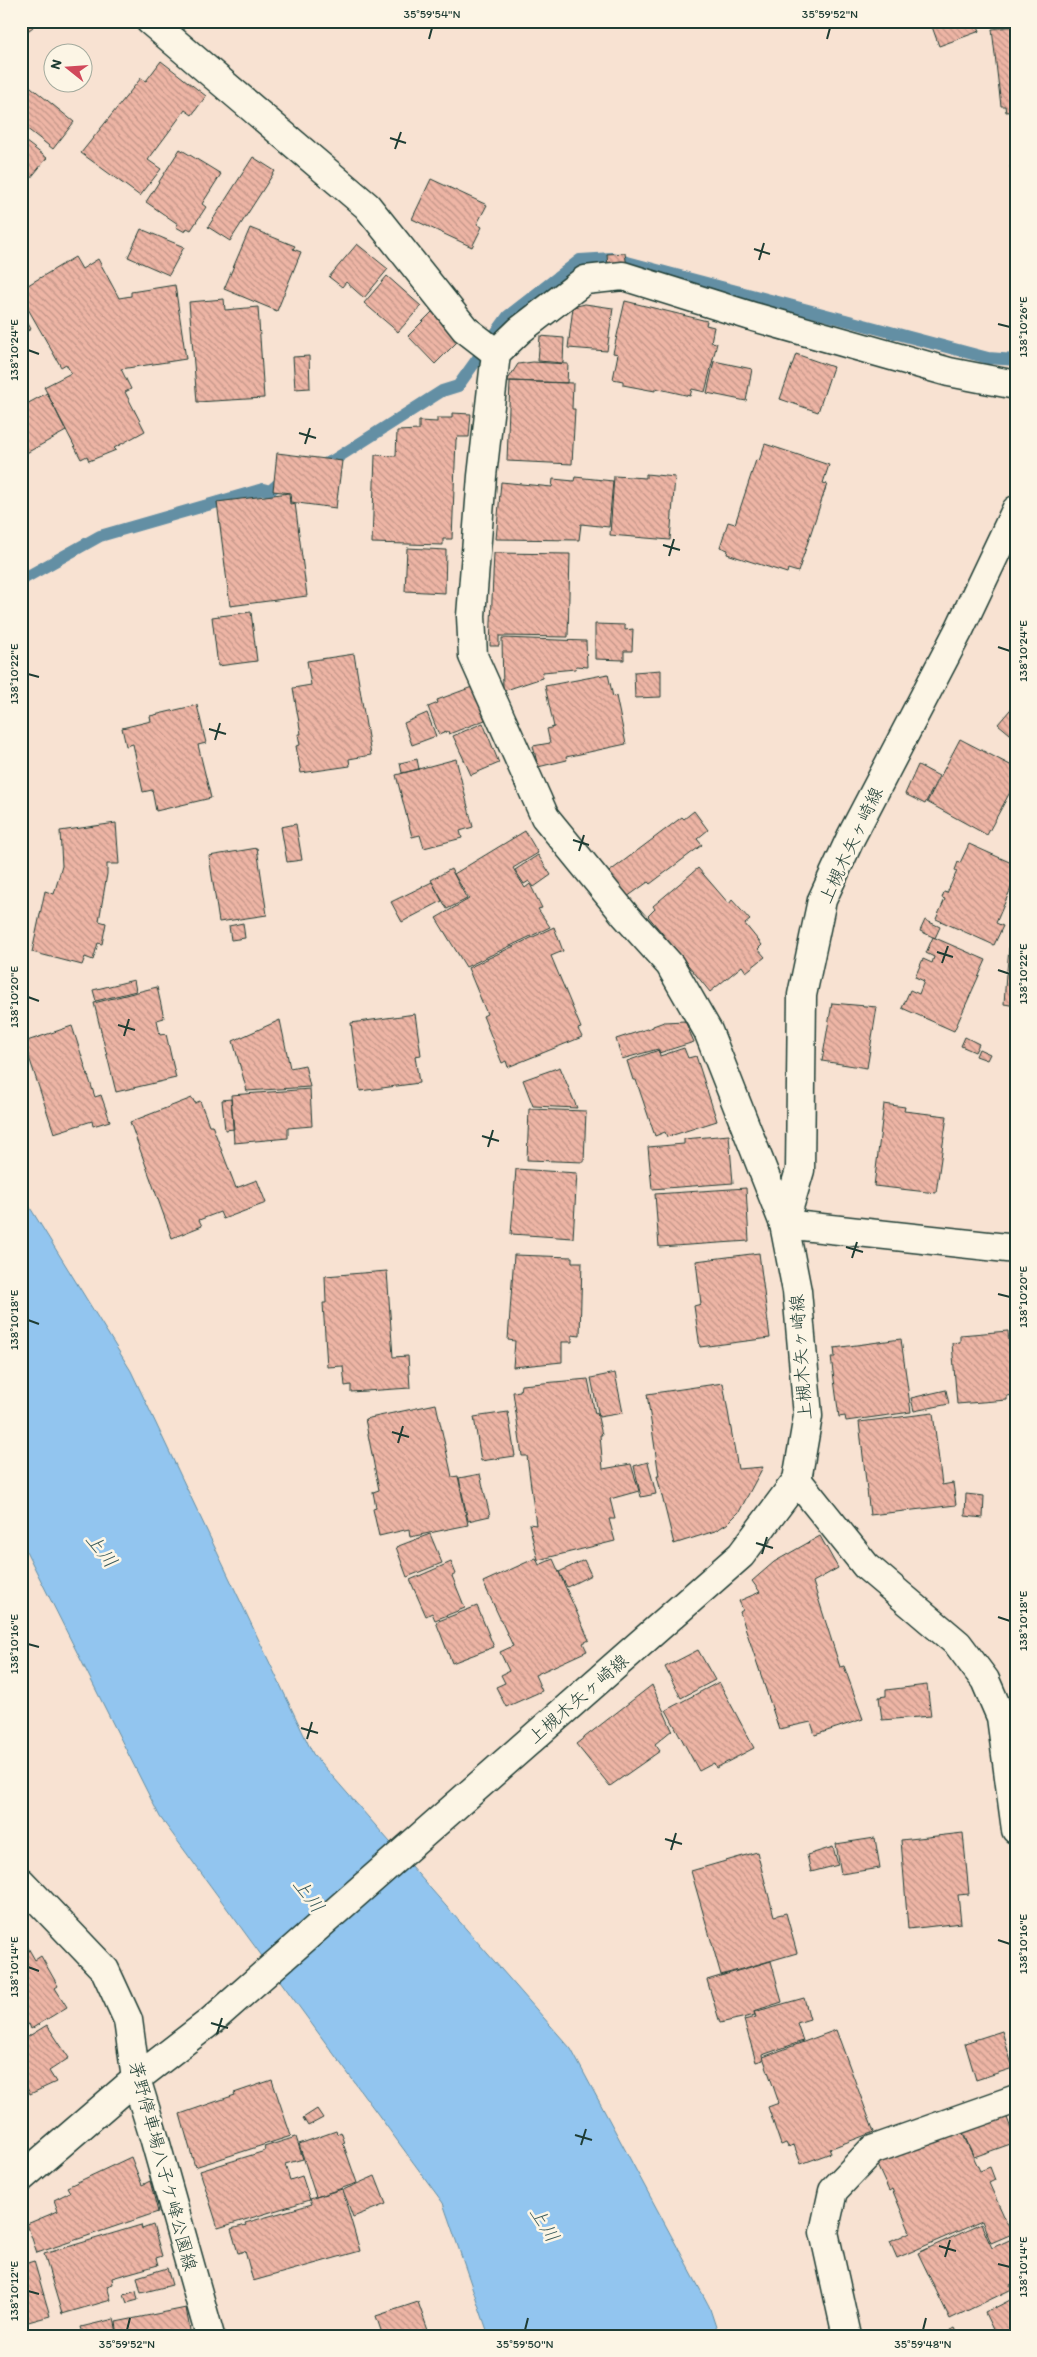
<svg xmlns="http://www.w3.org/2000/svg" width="1037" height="2357" font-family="Itim,'Klee One',sans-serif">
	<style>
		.water { fill: #92c5ef; stroke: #648fa4 }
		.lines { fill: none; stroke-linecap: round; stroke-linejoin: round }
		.stream { stroke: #648fa4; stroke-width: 12 }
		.building { fill: url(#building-back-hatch); stroke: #1f3d34 }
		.street-casing { stroke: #1f3d34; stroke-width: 31 }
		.secondary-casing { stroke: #1f3d34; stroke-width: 31 }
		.path { stroke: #1f3d34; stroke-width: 3; stroke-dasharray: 4 4; stroke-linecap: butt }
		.street { stroke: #fcf5e5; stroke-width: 28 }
		.secondary { stroke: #fcf5e5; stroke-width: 28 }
		.ticks { fill: none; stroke: #1f3d34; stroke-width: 2 }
		.labels { text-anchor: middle; stroke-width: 5; stroke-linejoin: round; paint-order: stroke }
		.street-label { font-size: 18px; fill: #1f3d34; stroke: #fcf5e5 }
		.water-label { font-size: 19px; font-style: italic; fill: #365859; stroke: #fcf5e5 }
		.neatline { fill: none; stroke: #1f3d34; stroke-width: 2 }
		.ticks-label { font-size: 12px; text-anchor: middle; fill: #1f3d34 }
	</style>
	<defs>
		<pattern id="building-back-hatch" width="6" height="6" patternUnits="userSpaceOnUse" patternTransform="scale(1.25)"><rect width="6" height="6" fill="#eeb5a5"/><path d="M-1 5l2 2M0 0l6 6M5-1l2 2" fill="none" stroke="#c09487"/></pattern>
	</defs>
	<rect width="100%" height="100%" fill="#f8e2d2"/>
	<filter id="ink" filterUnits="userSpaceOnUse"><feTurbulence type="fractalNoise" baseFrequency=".02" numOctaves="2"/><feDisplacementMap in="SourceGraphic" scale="10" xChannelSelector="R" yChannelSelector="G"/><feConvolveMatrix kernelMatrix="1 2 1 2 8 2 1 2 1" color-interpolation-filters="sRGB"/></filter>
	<g filter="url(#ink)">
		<path class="water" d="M21,1193L131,1371L313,1754L571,2049L709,2306L719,2336H489L443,2203L160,1817L21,1541Z"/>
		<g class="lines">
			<path class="stream" d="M319,466L332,461L442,391L458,386L508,316L580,260L612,258L988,358L1016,360
				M21,580L100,536L263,489L270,491L286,477"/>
		</g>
		<path class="building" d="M21,21H29L33,27L21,36Z
			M930,21H976L980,31L939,46Z
			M1016,26V111L1006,112L1005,106H1001L992,29Z
			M161,61L206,96L192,115L185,110L148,160L161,169L140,196L81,153L141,78L146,81Z
			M21,79L74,122L53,149L21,124Z
			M21,138L47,158L21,190Z
			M180,149L221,174L202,204L206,207L191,230L187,228L185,232L176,227L178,224L146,202Z
			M253,157L275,171L230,241L208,227Z
			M431,179L487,205L477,224L482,227L472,247L412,219Z
			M250,228L295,246L293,249L301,252L277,311L224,289Z
			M141,229L184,247L169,275L128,257Z
			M357,244L388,269L364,298L346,282L342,287L329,277Z
			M625,253L627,267L608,268L607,254Z
			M75,257L82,269L98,259L119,298L131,296V292L175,285L186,359L121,369L131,389L125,392L145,431L114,448L116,450L89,461L87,456L81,459L44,387L71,373L66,364L61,367L23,300L28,298L23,288Z
			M387,276L421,306L398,332L364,303Z
			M224,299L225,310L258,307L264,398L197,402L189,302Z
			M625,301L707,321L706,325L714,327L711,342L717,343L705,392L692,389L690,396L655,388V391L623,385V381L613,379L618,354L613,353Z
			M585,304L613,308L607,351L568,348L573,307Z
			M21,311L31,329L21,335Z
			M433,311L460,339L435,364L408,336Z
			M540,336L564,338L563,363L538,361Z
			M796,354L833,367L818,412L780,399Z
			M309,356L310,388L295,389L293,357Z
			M714,361L752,369L746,401L707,393Z
			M533,362L568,364L567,383L507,381L518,364Z
			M510,381L573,383L572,409H575L572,464L507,461Z
			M47,393L66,431L21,456V407Z
			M452,413L471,414L469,437H457L456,440L452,539H443V545L372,543L375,455L396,456L397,431L419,430V421L437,422V418H452Z
			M765,444L829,465L823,483L827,484L798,572L788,569L787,573L727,554L728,550L720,547L728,522L735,524L756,460L759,461Z
			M277,453L342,461L336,508L290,502L291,493L273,491Z
			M646,474L675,477L670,540L610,535L614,476L646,478Z
			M575,477L613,481L609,527L581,524L579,540L496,539L501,482L552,487L553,479L574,481Z
			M289,493L290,504L295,503L307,596L230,606L217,502Z
			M407,548L446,550L445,593L405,591Z
			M494,553L570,554L568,637L499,636V646H490Z
			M251,612L257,661L218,666L212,617Z
			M595,624L625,625V630L633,629L632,651H624V660L595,659Z
			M502,638L586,641L587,667L576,666L575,669L543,672L542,678L503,691Z
			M354,654L371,755L349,759L350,766L301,773L296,746L300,745L298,734H301L293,688L311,685L307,661Z
			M661,670V697L635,698L634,672Z
			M608,674L613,697L616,696L626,744L566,757L567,760L538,767L533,746L550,743L547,729L554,727L545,686Z
			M472,687L485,720L449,734L448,731L439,735L428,707L438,703L437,700Z
			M1016,703V739L998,724Z
			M197,705L206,743L198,745L211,798L156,811L152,790L143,792L133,744L126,746L122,728L151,721L150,716Z
			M427,713L436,736L412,745L404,723Z
			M483,723L499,763L471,775L453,736Z
			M960,739L1016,768V781L987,835L927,802Z
			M417,759L419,769L402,773L400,763Z
			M456,759L473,827L460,831L462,838L424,848L420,835L412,837L396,775Z
			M918,765L939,776L925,804L905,794Z
			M694,811L708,830L697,839L702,845L650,884L648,882L627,897L609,872L682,817L684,819Z
			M116,823L119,864H107V874L99,921L106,923L102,944L98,943L93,960L85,957L82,965L32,952L45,891L54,894L62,866L60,831Z
			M296,824L302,860L287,862L281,827Z
			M525,831L538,853L513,868L525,888L530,884L542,908L538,909L550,927L466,967L436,918L469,899L454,874Z
			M969,844L1016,865V888L1012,886L996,923L1003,926L994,945L936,919L945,899L942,898L944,892L947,893L957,871L955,870L958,862L960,863Z
			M257,848L267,915L219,922L209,856Z
			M538,855L551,875L534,887L529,881L524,884L515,870Z
			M698,868L729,904L732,900L750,920L745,924L762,945L758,949L765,957L746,972L742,966L710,992L648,916L655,909L653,906Z
			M451,869L467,899L447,909L431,880Z
			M432,882L442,901L402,922L391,902Z
			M925,920L940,927L935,938L920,931Z
			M243,923L245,938L231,940L229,926Z
			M554,927L563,951L551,956L581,1028L578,1029L582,1037L508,1067L506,1061L502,1063L483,1016L487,1014L468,968Z
			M1016,936V972L1007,971L1009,948Z
			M933,937L986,960L954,1031L902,1008L910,990L919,994L924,981L915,977L923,959L932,963L934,957L926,953Z
			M1006,974L1016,975V1006L1004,1004Z
			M134,980L136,991L96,1001L93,990Z
			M157,987L164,1018L157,1020L160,1035L166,1034L176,1078L116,1092L94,1003Z
			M832,1003L877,1007L867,1068L822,1061Z
			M415,1014L421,1055L415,1056L419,1083L360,1091L351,1023Z
			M280,1020L290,1068L305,1065L310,1087L247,1091L233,1041Z
			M685,1021L694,1042L659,1053L658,1049L622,1059L616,1039L653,1027V1026L664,1022Z
			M72,1026L95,1097L101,1095L110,1121L93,1126L92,1121L54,1133L24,1042Z
			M965,1037L979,1044L975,1052L961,1046Z
			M684,1048L688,1058L696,1056L717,1121L667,1137L665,1132L655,1136L636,1080H633L627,1061L659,1050L660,1056Z
			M979,1049L990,1054L987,1060L976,1056Z
			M560,1067L577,1108L533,1106L523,1080Z
			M310,1089L312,1126L288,1128V1138L234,1143L231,1095Z
			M192,1098L195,1103L200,1101L209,1125H212L236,1188L257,1180L266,1203L223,1219L220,1212L199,1220L202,1226L172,1238L130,1122Z
			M231,1099L234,1129L225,1130L222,1100Z
			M884,1104L905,1107L904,1111L947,1116L936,1193L874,1186Z
			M529,1109L586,1111L584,1162L527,1160Z
			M729,1135L733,1183L652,1189L648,1147L684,1144V1139Z
			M516,1169L577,1173L573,1238L511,1234Z
			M746,1188L749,1241L659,1247L655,1194Z
			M759,1253L770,1338L700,1347L694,1306L701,1304L696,1261Z
			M514,1255L572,1257V1262H582L580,1336L572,1335V1342H562V1362L513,1367L515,1341L508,1340Z
			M387,1271L393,1357L408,1356L410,1388L351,1392V1385L345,1386L343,1366L327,1367L323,1303H326L325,1276Z
			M1008,1331L1014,1395L1007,1396V1400L957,1404L952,1343L960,1342V1335Z
			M901,1339L911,1412L846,1421L845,1416L839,1417L831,1357H835L834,1348Z
			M1015,1348L1016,1372H1012L1010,1349Z
			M615,1373L623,1413L599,1417L591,1378Z
			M588,1379L595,1414L597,1413L602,1435H600L603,1469L631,1464L639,1491L610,1499L615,1519H609L615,1541L538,1560L529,1524L536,1525L527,1456H522L513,1392L520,1391L521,1385Z
			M723,1383L738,1469L763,1467L739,1512L727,1524L715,1531L674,1544L657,1476H659L647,1394Z
			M946,1390L949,1404L914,1411L911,1398Z
			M436,1404L452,1477L458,1476L468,1525L410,1537L409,1529L379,1536L373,1509L376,1508L373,1492L379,1490L365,1419Z
			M508,1412L515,1456L481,1461L474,1417Z
			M933,1413L942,1485L953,1483L956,1505L870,1515L859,1422Z
			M648,1462L656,1494L641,1497L634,1466Z
			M480,1474L490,1516L468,1521L459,1478Z
			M966,1494L984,1496L983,1518L965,1516Z
			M430,1534L442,1563L407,1577L396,1547Z
			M820,1536L838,1568L813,1582L840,1667L844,1666L863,1719L815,1735L811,1722L779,1729L740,1612L743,1610L739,1601L760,1592L752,1581L774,1562Z
			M536,1558L539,1565L553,1559L589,1640L583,1643L587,1651L535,1675L542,1691L506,1707L496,1687L505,1683L501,1675L509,1671L500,1652L513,1646L483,1582Z
			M584,1560L591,1575L567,1587L559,1572Z
			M451,1562L456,1574L452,1576L465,1608L435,1620L432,1613L426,1616L410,1580Z
			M477,1606L494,1647L452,1663L436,1622Z
			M698,1650L715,1680L681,1698L665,1667Z
			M719,1682L754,1748L716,1768L714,1763L699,1771L666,1710Z
			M652,1685L672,1730L655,1744L660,1751L610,1786L576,1744Z
			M927,1685L931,1716L882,1720L879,1697L886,1696V1690Z
			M963,1833L969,1894L958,1895L961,1923L908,1929L901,1840Z
			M875,1838L880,1868L841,1874L836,1844Z
			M833,1847L838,1865L811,1872L807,1855Z
			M757,1852L774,1916L786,1913L797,1953L721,1975L691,1871Z
			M27,1946L35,1960L41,1956L58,1986L55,1988L67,2007L31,2029L29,2024L21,2029V1950Z
			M771,1961L782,2002L754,2011L755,2015L720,2023L707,1980Z
			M804,1998L810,2019L797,2023L803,2041L762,2055L763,2060L756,2062L744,2020L756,2017L754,2012Z
			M47,2025L69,2058L49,2071L56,2082L30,2094L21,2076V2051L24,2050L21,2041Z
			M836,2030L874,2132L829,2149L831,2153L801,2164L794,2145L788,2147L786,2143L781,2145L768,2107L779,2103L763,2057Z
			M1002,2031L1013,2068L976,2080L965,2043Z
			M272,2080L291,2136L195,2167L180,2114L235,2095L234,2093Z
			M317,2109L323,2118L308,2126L303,2118Z
			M1006,2115L1016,2142L974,2157L960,2126Z
			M959,2126L980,2171L990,2167L995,2180L989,2183L1012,2234L991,2243L982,2221L897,2258L890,2242L910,2232L892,2189L889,2191L876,2163Z
			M336,2131L337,2134L341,2132L345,2143L342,2144L344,2146L357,2183L316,2197L299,2144Z
			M296,2137L303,2159L285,2164L290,2180L302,2176L310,2200L218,2228L200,2171L265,2151L264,2147Z
			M131,2157L142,2185L150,2181L158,2212L37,2253L27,2224L58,2211L54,2200L70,2192L67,2187Z
			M375,2176L386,2204L353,2217L343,2190Z
			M342,2189L360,2251L253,2281L245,2251L238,2253L231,2229L246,2225L245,2223L312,2204L310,2199Z
			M981,2224L992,2248L1016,2237V2282L1010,2285L1012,2289L950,2319L918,2253Z
			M141,2225L142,2229L153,2225L162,2256L156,2258L158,2265L112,2278L113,2284L107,2286L111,2300L62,2314L44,2254Z
			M34,2261L50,2316L21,2324V2265Z
			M167,2268L172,2285L141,2293L137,2277Z
			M136,2291L138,2300L127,2303L124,2295Z
			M1016,2297V2336H996L985,2313Z
			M418,2302L430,2336H383L376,2316Z
			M186,2308L191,2336H118L116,2322Z
			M114,2319L118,2336H84L81,2327Z
			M955,2328L959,2336H940Z"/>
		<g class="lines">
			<defs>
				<path id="street" d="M150,21L367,206L465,329L496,353
					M1016,385L949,372L754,317L623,276L585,280L520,330L496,353L482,476L471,616L473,656L545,817L625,915L670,965L708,1031L784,1224L1016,1249
					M797,1480L866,1566L958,1644L985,1680L1001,1717L1016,1830
					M847,2336L824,2232L833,2191L872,2150L1016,2099"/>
				<path id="secondary" d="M21,1882L105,1970L128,2020L136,2079L154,2137L210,2336
					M21,2178L136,2079L211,2021L741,1555L797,1480L808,1416L797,1291L784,1224L800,1170L802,995L822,900L851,837L960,628L1016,510"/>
			</defs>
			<use href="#street" class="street-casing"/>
			<use href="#secondary" class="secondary-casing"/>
			<path class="path" d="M1011,166L1016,184"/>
			<use href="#street" class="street"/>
			<use href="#secondary" class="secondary"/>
		</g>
	</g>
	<path class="ticks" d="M429,39L432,28M827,39L830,28M390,138L406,143M395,149L401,132M754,249L770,254M759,260L764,243M998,324L1010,327M28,350L39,354M299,433L316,438M305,444L310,428M663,545L680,550M669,556L674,539M998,647L1010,651M28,674L39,677M209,729L226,734M215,740L220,723M573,840L589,845M579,851L584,835M937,952L953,957M942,963L948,946M998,970L1010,974M28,997L39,1001M118,1025L135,1030M124,1036L129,1019M482,1136L499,1141M488,1147L493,1130M846,1247L863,1252M852,1258L857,1242M998,1294L1010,1297M28,1320L39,1324M392,1432L409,1437M398,1443L403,1426M756,1543L773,1548M762,1554L767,1537M998,1617L1010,1621M28,1644L39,1647M301,1728L318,1733M307,1739L312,1722M665,1839L682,1844M671,1850L676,1833M998,1940L1010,1944M28,1967L39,1971M211,2023L228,2028M217,2034L222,2018M575,2135L592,2140M581,2145L586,2129M939,2246L956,2251M945,2257L950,2240M998,2264L1010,2267M28,2291L39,2294M127,2330L130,2318M525,2330L528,2318M923,2330L926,2318"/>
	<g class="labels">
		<g class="street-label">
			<text transform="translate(851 845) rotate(-65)" y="6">上槻木矢ヶ崎線</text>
			<text transform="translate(801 1357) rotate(-94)" y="6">上槻木矢ヶ崎線</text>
			<text transform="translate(578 1699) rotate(-41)" y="6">上槻木矢ヶ崎線</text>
			<text transform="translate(163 2166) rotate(75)" y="6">茅野停車場八子ケ峰公園線</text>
		</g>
		<g class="water-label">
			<text transform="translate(102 1550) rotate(52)" y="7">上川</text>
			<text transform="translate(309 1895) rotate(53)" y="7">上川</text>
			<text transform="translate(545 2224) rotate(58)" y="7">上川</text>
		</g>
	</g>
	<rect width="1037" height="2357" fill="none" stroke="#fcf5e5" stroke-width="55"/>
	<g transform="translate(68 68) rotate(287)"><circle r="24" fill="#fcf5e5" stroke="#a4ab9e"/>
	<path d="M0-4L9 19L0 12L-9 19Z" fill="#d1495b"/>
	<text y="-8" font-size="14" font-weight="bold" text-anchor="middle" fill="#1f3d34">N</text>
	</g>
	<rect x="28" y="28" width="982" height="2302" class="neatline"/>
	<g class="ticks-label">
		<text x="432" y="18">35°59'54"N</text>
		<text x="830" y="18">35°59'52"N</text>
		<text transform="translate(1023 327) rotate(-90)" y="4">138°10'26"E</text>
		<text transform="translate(14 350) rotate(-90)" y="4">138°10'24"E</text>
		<text transform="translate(1023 651) rotate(-90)" y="4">138°10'24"E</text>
		<text transform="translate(14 674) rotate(-90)" y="4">138°10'22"E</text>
		<text transform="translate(1023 974) rotate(-90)" y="4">138°10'22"E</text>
		<text transform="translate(14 997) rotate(-90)" y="4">138°10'20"E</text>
		<text transform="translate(1023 1297) rotate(-90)" y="4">138°10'20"E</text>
		<text transform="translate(14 1320) rotate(-90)" y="4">138°10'18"E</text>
		<text transform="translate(1023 1621) rotate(-90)" y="4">138°10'18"E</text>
		<text transform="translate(14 1644) rotate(-90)" y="4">138°10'16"E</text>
		<text transform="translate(1023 1944) rotate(-90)" y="4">138°10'16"E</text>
		<text transform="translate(14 1967) rotate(-90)" y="4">138°10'14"E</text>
		<text transform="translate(1023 2267) rotate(-90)" y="4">138°10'14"E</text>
		<text transform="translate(14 2291) rotate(-90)" y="4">138°10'12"E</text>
		<text x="127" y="2348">35°59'52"N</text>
		<text x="525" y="2348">35°59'50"N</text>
		<text x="923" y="2348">35°59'48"N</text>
	</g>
</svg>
